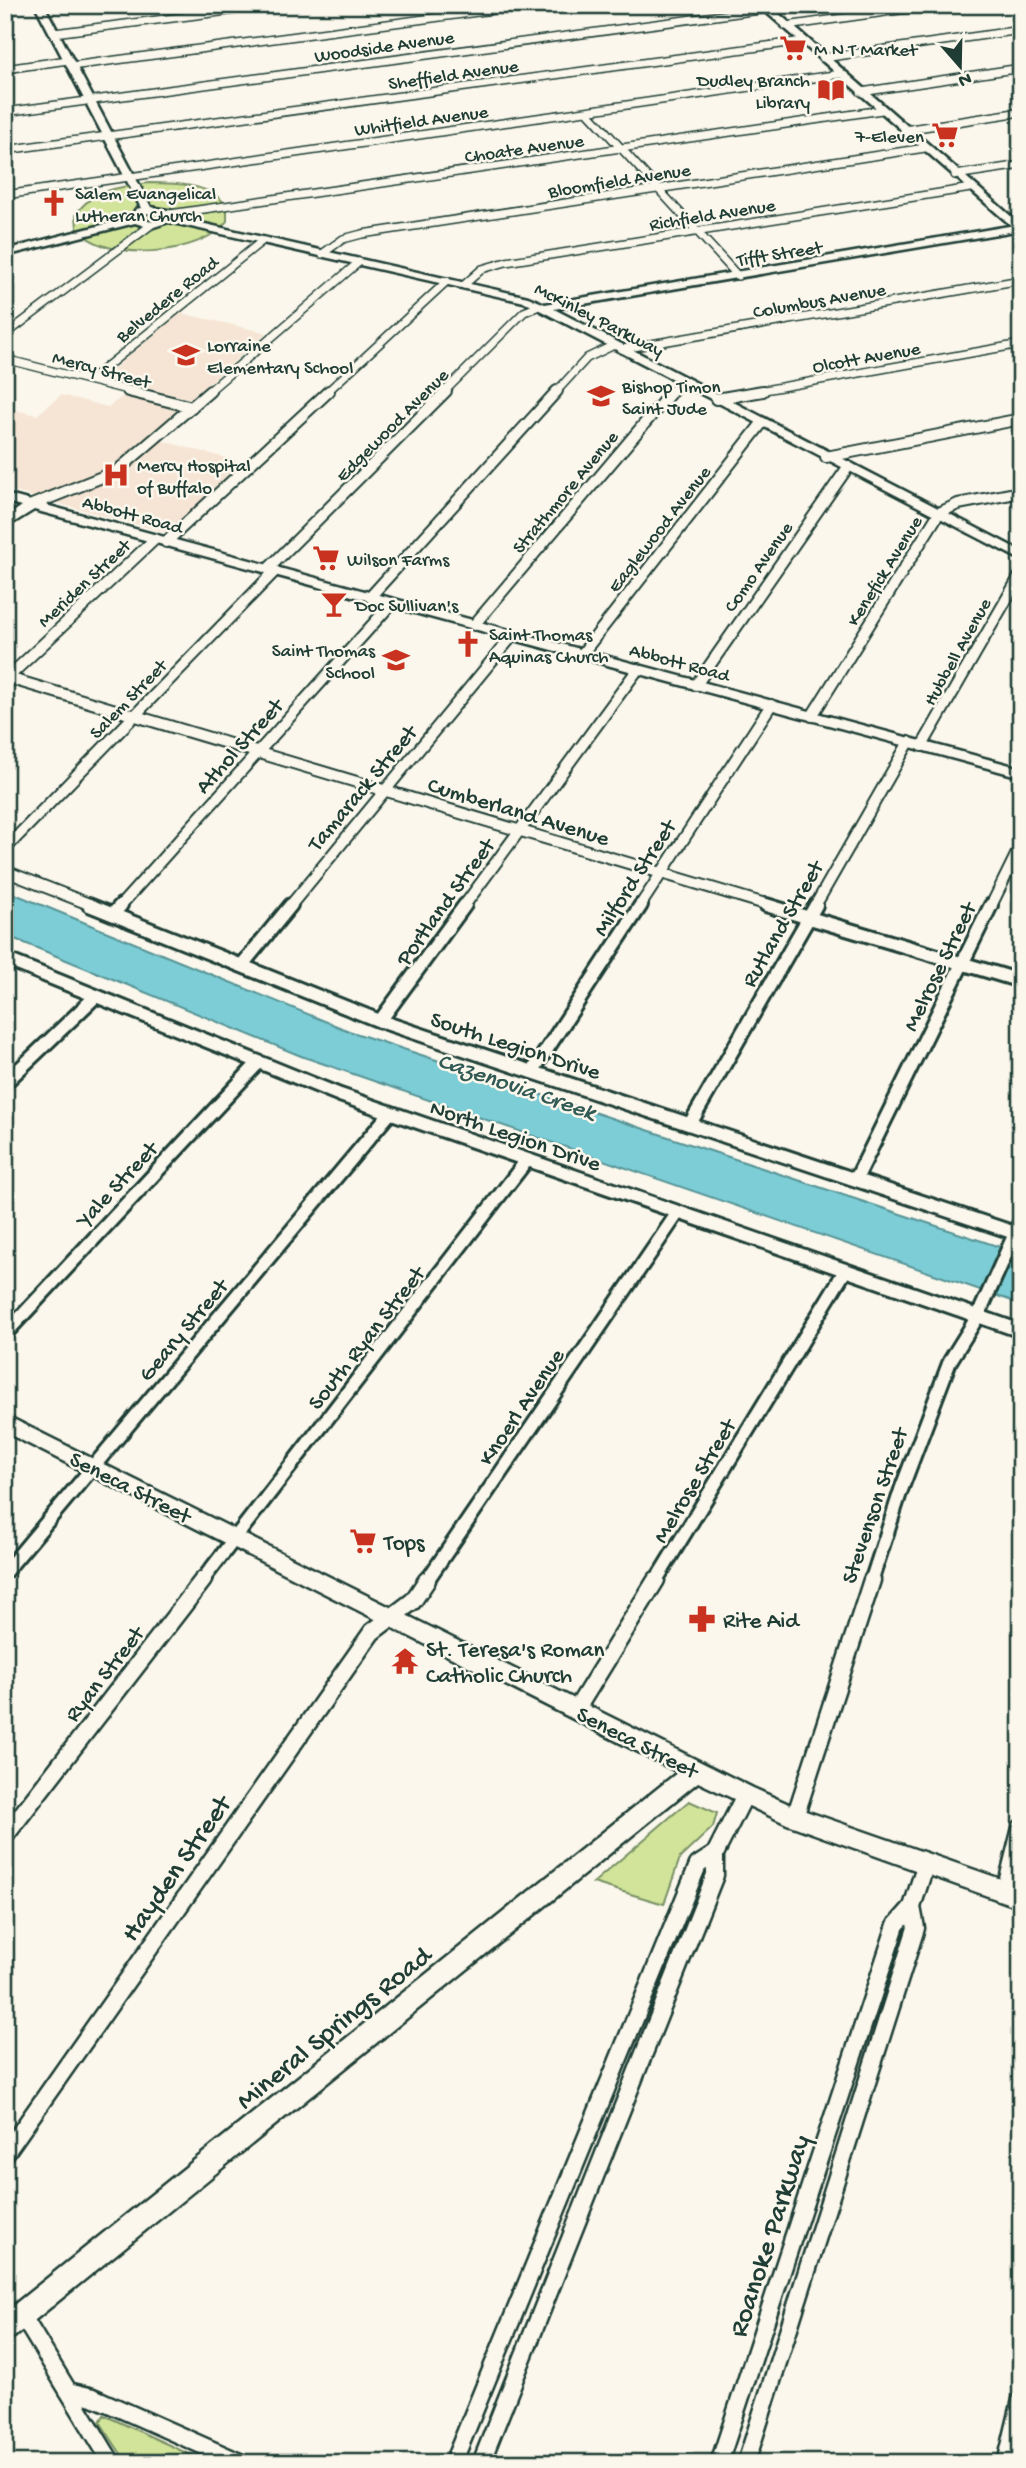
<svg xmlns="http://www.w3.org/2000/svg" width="1026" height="2468" font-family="'Gochi Hand',sans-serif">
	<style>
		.built { fill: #f6e5d4 }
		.green { fill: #d1e499; stroke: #789066; stroke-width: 2 }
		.water { fill: #7ccdd6; stroke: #579395; stroke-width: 2 }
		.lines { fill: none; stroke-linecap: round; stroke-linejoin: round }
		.street-far3-casing { stroke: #1f3d34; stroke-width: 10 }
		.street-far2-casing { stroke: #1f3d34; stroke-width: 14 }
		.street-far1-casing { stroke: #1f3d34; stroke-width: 18 }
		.street-casing { stroke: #1f3d34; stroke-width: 21 }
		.secondary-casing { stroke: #1f3d34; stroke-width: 5 }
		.primary-casing { stroke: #1f3d34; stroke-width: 5 }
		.street-far3 { stroke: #fbf7ec; stroke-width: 7 }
		.street-far2 { stroke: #fbf7ec; stroke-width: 10 }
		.street-far1 { stroke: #fbf7ec; stroke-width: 12 }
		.street { stroke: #fbf7ec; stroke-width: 16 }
		.secondary { fill: #fbf7ec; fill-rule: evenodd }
		.primary { fill: #fbf7ec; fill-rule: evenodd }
		.labels { text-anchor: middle; stroke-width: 5; stroke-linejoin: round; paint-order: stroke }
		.far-street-label { font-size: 19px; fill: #1f3d34; stroke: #fbf7ec }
		.far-poi-label { font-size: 19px; fill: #1f3d34; stroke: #fbf7ec; text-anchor: start }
		.street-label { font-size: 23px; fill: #1f3d34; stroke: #fbf7ec }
		.poi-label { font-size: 23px; fill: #1f3d34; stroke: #fbf7ec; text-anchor: start }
		.water-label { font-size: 24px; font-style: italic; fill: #325a54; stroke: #fbf7ec }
		.near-street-label { font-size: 28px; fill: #1f3d34; stroke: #fbf7ec }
	</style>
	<rect width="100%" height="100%" fill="#fbf7ec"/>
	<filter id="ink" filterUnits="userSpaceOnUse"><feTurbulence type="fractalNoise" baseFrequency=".0143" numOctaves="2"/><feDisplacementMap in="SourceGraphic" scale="14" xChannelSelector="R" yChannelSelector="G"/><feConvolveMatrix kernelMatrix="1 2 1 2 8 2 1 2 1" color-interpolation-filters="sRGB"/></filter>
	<g filter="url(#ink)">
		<path class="built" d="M181,313L267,333L191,399L103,377Z
			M126,394L179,408L148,437L241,462L168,533L5,489V408L37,415L61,395L108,407Z"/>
		<path class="green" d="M149,183C175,183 210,183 227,206V221C202,256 103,264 77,228L76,215C90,190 123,186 149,183Z
			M689,1801L717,1813L713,1827L680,1858L664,1904L593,1883Z
			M104,2415L208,2463H127L100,2422Z"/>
		<path class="water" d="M5,890L349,1031L1021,1254V1304L301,1056L5,935Z"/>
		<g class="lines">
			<defs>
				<path id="street-far3" d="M786,26L935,5
					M54,33L276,5
					M823,58L1021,30
					M71,66L530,5
					M5,69L68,60
					M861,92L1021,68
					M587,111L738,276
					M5,112L767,9
					M904,130L1021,112
					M5,150L803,41
					M955,175L1021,165
					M5,195L841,74
					M170,214L882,110
					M322,254L343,239L362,234L925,148
					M464,285L482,269L506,262L971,188
					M5,335L151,225
					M622,349L1021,280
					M5,359L135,392
					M90,380L262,241
					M208,392L359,262
					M327,392L447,281
					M444,392L524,312L539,306
					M556,392L587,358L614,345
					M671,392L681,380
					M753,392L1021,344"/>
				<path id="street-far2" d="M128,391L192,407
					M716,399L763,391
					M826,457L1021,419
					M32,505L117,471L210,391
					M166,542L329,391
					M268,569L446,391
					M370,597L557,391
					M474,625L672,391
					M582,654L762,423
					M5,677L772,906
					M5,680L155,539
					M696,685L848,467
					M812,716L939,513L958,504L1021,492
					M922,746L1021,574
					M5,849L275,571
					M5,871L94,906
					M120,906L392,603
					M290,906L513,635
					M464,906L638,669
					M640,906L771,705
					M815,906L909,742
					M991,906L1021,845"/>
				<path id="street-far1" d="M89,905L380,1021L1021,1235
					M766,905L1021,981
					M113,914L121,905
					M5,959L340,1095L1021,1331
					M242,965L291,905
					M380,1021L465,905
					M532,1072L641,905
					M5,1083L96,996
					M690,1124L816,905
					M856,1179L991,905
					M5,1334L258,1063
					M5,1572L390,1113
					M201,1582L527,1160
					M426,1582L677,1214
					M655,1582L845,1271
					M871,1582L901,1490L950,1361L978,1316L1021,1220"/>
				<path id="street" d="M576,1710L656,1580
					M795,1817L872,1580
					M5,1836L203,1580
					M1005,1891L1021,1828
					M5,2154L372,1632L413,1601L427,1580
					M22,2315L112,2463
					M68,2391L93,2397L242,2463
					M453,2463L698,1865L715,1854
					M481,2463L715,1875V1854L745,1795
					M719,2463L896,1925L912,1907L926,1863
					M746,2463L916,1928L912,1907
					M1006,2463L1021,2400"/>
				<path id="secondary" d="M35,5H44L151,207L173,211L174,217L528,297L545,304L1021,224V230L554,309L1021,551V560L524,302L169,222L151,228L135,223L5,256V250L129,218L136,209L141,208ZM157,212L164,217L151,222L140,218L143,214Z
					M5,494L1021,768V777L34,510L5,528V518L22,506L5,502Z
					M5,1415L753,1788L800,1809L1021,1886V1908L787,1824L698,1782L14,2337L5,2341V2312L678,1772L5,1432Z"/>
				<path id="primary" d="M758,5H769L1021,225V234Z"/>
			</defs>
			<use href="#street-far3" class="street-far3-casing"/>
			<use href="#street-far2" class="street-far2-casing"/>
			<use href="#street-far1" class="street-far1-casing"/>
			<use href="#street" class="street-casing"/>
			<use href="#secondary" class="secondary-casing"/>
			<use href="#primary" class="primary-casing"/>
			<use href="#street-far3" class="street-far3"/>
			<use href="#street-far2" class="street-far2"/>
			<use href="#street-far1" class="street-far1"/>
			<use href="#street" class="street"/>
			<use href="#secondary" class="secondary"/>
			<use href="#primary" class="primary"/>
		</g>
	</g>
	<defs>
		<symbol id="supermarket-bare" viewBox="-9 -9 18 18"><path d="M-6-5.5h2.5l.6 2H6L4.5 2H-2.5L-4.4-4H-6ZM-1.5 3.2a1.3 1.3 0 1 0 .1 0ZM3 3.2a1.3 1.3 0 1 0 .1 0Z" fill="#c8321e" stroke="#fbf7ec" stroke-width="2.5" paint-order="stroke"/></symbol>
		<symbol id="library-bare" viewBox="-9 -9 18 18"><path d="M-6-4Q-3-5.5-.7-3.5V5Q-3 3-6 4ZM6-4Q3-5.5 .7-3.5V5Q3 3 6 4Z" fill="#c8321e" stroke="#fbf7ec" stroke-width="2.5" paint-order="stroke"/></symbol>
		<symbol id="church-bare" viewBox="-9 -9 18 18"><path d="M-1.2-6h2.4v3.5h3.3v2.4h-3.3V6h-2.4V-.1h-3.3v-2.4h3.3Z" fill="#c8321e" stroke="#fbf7ec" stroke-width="2.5" paint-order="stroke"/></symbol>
		<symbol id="school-bare" viewBox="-9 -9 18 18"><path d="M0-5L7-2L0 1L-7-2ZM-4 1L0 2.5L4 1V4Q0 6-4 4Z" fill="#c8321e" stroke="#fbf7ec" stroke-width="2.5" paint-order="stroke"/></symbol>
		<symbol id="hospital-bare" viewBox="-9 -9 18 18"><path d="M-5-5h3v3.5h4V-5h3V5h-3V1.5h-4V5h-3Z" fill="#c8321e" stroke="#fbf7ec" stroke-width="2.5" paint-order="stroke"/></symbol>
		<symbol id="bar-bare" viewBox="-9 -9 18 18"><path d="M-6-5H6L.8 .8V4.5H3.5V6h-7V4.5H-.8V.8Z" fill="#c8321e" stroke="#fbf7ec" stroke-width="2.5" paint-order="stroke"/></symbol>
		<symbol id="pharmacy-bare" viewBox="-9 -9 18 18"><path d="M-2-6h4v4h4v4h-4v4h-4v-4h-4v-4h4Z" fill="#c8321e" stroke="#fbf7ec" stroke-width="2.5" paint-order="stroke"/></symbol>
		<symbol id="temple-bare" viewBox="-9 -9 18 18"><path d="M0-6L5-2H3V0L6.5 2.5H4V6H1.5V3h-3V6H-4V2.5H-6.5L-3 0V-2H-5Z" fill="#c8321e" stroke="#fbf7ec" stroke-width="2.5" paint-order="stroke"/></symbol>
	</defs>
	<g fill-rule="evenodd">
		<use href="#supermarket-bare" x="774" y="29" width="38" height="38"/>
		<use href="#library-bare" x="812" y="71" width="38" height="38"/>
		<use href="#supermarket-bare" x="926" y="116" width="38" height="38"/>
		<use href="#church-bare" x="35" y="184" width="38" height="38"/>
		<use href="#school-bare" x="167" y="336" width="38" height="38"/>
		<use href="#school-bare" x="582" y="377" width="38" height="38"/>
		<use href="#hospital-bare" x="97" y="456" width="38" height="38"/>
		<use href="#supermarket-bare" x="307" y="539" width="38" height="38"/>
		<use href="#bar-bare" x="315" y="585" width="38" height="38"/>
		<use href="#church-bare" x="449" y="625" width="38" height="38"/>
		<use href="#school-bare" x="377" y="641" width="38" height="38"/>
		<use href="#supermarket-bare" x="344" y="1522" width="38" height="38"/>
		<use href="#pharmacy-bare" x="683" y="1600" width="38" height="38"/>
		<use href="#temple-bare" x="386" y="1642" width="38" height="38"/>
	</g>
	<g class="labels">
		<g class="far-street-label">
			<text transform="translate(384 45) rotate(-8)" y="7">Woodside Avenue</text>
			<text transform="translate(453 73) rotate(-8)" y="7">Sheffield Avenue</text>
			<text transform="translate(421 119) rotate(-8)" y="7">Whitfield Avenue</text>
			<text transform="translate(524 147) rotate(-8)" y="7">Choate Avenue</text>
			<text transform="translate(619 179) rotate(-9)" y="7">Bloomfield Avenue</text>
			<text transform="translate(712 213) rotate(-9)" y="7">Richfield Avenue</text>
			<text transform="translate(779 252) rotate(-9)" y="7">Tifft Street</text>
			<text transform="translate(166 298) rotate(-39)" y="7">Belvedere Road</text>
			<text transform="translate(819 299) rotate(-10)" y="7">Columbus Avenue</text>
			<text transform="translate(600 318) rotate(27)" y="7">McKinley Parkway</text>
			<text transform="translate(866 356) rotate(-10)" y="7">Olcott Avenue</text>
			<text transform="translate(102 368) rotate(15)" y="7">Mercy Street</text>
			<text transform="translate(391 424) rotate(-45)" y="7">Edgewood Avenue</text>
			<text transform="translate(564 491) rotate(-50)" y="7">Strathmore Avenue</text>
			<text transform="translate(133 513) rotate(15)" y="7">Abbott Road</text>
			<text transform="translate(658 528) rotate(-52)" y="7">Eaglewood Avenue</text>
			<text transform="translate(757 566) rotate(-55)" y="7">Como Avenue</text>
			<text transform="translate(883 570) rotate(-58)" y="7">Kenefick Avenue</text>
			<text transform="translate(83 582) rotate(-43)" y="7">Meriden Street</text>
			<text transform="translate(956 651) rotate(-61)" y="7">Hubbell Avenue</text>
			<text transform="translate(680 661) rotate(15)" y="7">Abbott Road</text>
			<text transform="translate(127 698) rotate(-46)" y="7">Salem Street</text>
		</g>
		<g class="far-poi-label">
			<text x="814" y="55">M N T Market</text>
			<text x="810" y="86" text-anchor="end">Dudley Branch<tspan x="810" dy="22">Library</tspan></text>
			<text x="924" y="142" text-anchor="end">7-Eleven</text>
			<text x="75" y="199">Salem Evangelical<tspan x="75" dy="22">Lutheran Church</tspan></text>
			<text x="207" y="351">Lorraine<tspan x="207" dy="22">Elementary School</tspan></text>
			<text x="622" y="392">Bishop Timon<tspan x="622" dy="22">Saint Jude</tspan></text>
			<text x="137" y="471">Mercy Hospital<tspan x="137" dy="22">of Buffalo</tspan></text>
			<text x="347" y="565">Wilson Farms</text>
			<text x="355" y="611">Doc Sullivan's</text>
			<text x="489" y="640">Saint Thomas<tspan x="489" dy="22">Aquinas Church</tspan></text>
			<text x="375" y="656" text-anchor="end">Saint Thomas<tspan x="375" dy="22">School</tspan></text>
		</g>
		<g class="street-label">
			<text transform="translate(238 745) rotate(-48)" y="8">Athol Street</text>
			<text transform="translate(361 787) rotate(-50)" y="8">Tamarack Street</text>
			<text transform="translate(519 810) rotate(17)" y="8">Cumberland Avenue</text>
			<text transform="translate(633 877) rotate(-57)" y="8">Milford Street</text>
			<text transform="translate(444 901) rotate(-54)" y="8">Portland Street</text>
			<text transform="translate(781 923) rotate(-60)" y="8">Rutland Street</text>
			<text transform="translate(938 966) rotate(-64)" y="8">Melrose Street</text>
			<text transform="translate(516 1044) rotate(18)" y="8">South Legion Drive</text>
			<text transform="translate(516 1134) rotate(19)" y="8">North Legion Drive</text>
			<text transform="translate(116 1183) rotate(-47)" y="8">Yale Street</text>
			<text transform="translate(182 1329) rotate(-50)" y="8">Geary Street</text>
			<text transform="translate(365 1337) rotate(-52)" y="8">South Ryan Street</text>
			<text transform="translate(520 1406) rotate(-56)" y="8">Knoerl Avenue</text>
			<text transform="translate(693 1480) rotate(-59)" y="8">Melrose Street</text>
			<text transform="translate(131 1486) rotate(27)" y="8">Seneca Street</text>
			<text transform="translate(873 1505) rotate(-71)" y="8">Stevenson Street</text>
			<text transform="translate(103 1673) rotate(-52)" y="8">Ryan Street</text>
			<text transform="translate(638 1741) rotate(27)" y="8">Seneca Street</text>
		</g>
		<g class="poi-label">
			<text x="384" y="1549">Tops</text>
			<text x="723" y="1627">Rite Aid</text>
			<text x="426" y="1656">St. Teresa's Roman<tspan x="426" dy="26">Catholic Church</tspan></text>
		</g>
		<g class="water-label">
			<text transform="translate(517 1085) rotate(19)" y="8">Cazenovia Creek</text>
		</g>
		<g class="near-street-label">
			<text transform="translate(174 1867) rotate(-55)" y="10">Hayden Street</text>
			<text transform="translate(332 2026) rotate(-39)" y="10">Mineral Springs Road</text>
			<text transform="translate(767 2235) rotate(-72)" y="10">Roanoke Parkway</text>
		</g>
	</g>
	<rect width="1026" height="2468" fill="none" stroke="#fbf7ec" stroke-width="28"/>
	<rect x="14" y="14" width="998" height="2440" fill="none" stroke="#1f3d34" stroke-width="2.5" filter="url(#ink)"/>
	<g transform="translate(960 66) rotate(160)" stroke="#fbf7ec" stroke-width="5" paint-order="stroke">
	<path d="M0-5L12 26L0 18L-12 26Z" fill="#1f3d34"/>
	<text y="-10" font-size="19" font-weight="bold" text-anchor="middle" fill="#1f3d34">N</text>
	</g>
</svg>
